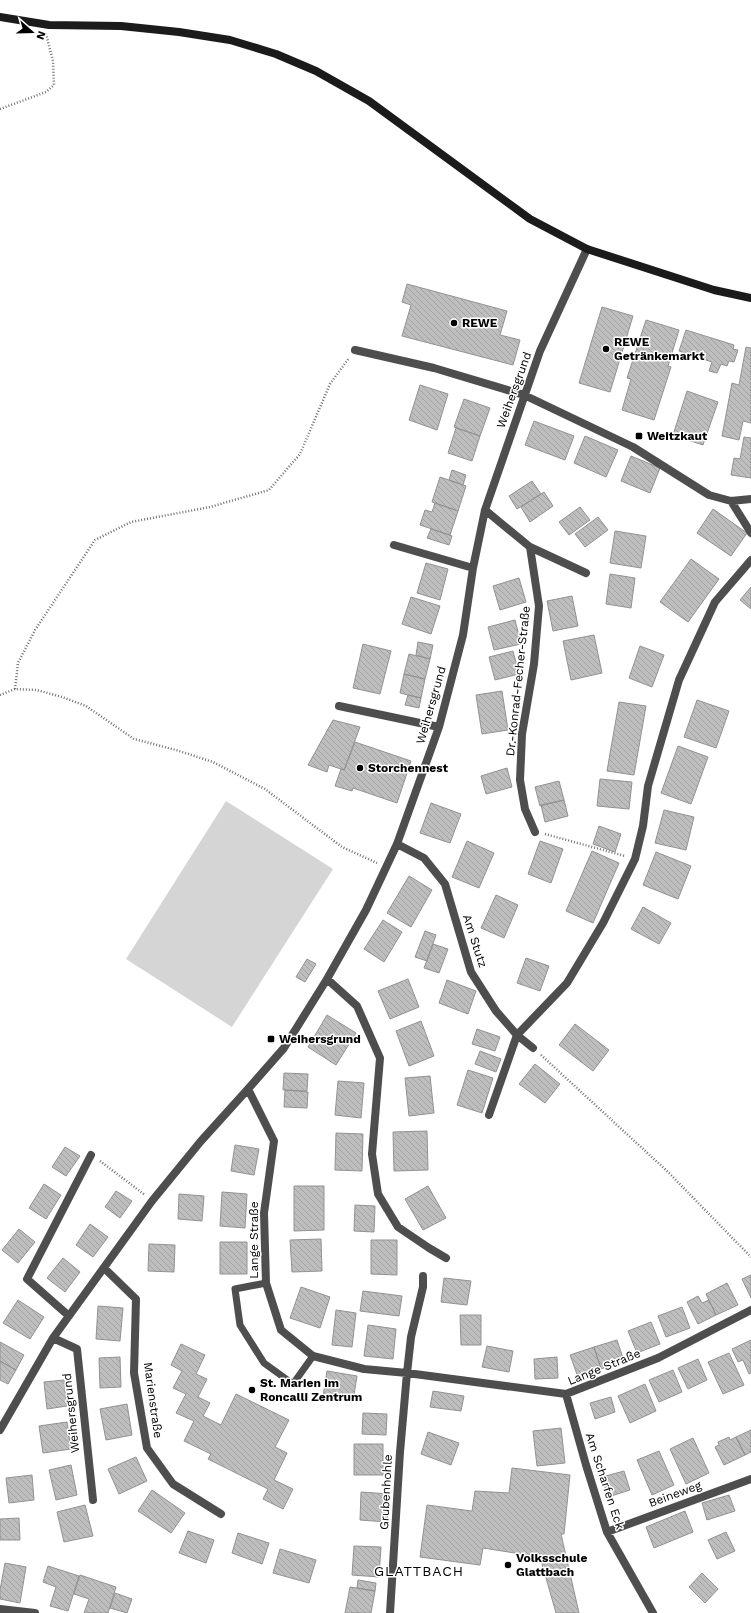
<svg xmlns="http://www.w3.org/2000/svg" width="751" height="1613" font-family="'Work Sans',sans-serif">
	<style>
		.park { fill: #d5d5d5 }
		.building { fill: url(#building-back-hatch); stroke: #929292 }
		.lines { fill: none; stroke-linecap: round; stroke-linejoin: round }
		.path { stroke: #707070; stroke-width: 2.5; stroke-dasharray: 1 2; stroke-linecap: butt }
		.lane { stroke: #4e4e4e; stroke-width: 7 }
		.street { stroke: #4e4e4e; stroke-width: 8 }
		.secondary { stroke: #1b1b1b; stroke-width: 8 }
		.poi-dot { fill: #000; stroke: #fff; stroke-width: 1.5 }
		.labels { text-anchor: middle; stroke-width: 3; stroke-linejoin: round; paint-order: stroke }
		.poi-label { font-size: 12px; font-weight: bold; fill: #000; stroke: #fff; text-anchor: start }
		.street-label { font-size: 12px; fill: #000; stroke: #fff }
		.quarter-label { font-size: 14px; letter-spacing: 1px; fill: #000; stroke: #fff }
	</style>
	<defs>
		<pattern id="building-back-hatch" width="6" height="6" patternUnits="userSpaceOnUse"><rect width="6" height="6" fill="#bebebe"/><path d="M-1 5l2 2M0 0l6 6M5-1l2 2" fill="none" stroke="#a2a2a2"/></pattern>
	</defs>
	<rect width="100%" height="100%" fill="#fff"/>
	<path class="park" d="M226,801L333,869L232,1027L126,959Z"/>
	<path class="building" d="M407,284L507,311L500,335L520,340L513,365L402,336L411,305L402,302Z
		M602,307L633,316L610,392L579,383Z
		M646,320L679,330L668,366L671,367L654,420L622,410L631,379L627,378Z
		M686,330L734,345L733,349L738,350L734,362L729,361L727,366L721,364L717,373L709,371L712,362L679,351Z
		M746,347L751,348V423L743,421L739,440L722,436L732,383L739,385Z
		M420,385L448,394L437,430L409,420Z
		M687,391L718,402L703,445L673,435Z
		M464,399L490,408L480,436L454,427Z
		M534,421L574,436L565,460L525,445Z
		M456,428L480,436L472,461L448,453Z
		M585,436L618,450L606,477L574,463Z
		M744,437L751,438V478L731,475L734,458L740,459Z
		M631,456L660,468L650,493L621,481Z
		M452,470L466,475L463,485L449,480Z
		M440,477L466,486L458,511L432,502Z
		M532,481L541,494L517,509L509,496Z
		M544,492L553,506L530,522L521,507Z
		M435,503L458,511L450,535L420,525L425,510L432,512Z
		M580,507L590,520L569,535L559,522Z
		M713,509L747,533L731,556L697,533Z
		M598,517L608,530L585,547L575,534Z
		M431,529L452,536L449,545L427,538Z
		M615,531L646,536L641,568L610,563Z
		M691,559L719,579L688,622L660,602Z
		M426,563L448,569L440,600L417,593Z
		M610,574L635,578L631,608L606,604Z
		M519,578L526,602L500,610L493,586Z
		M751,587V609L740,600Z
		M572,596L578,626L553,631L547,601Z
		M411,597L440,606L431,634L402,624Z
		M515,620L521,644L494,650L488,627Z
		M594,635L602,673L571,680L563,641Z
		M418,642L433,645L430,659L416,655Z
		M363,644L391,651L380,694L353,688Z
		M640,646L664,655L652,687L629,678Z
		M513,651L519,674L495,680L489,657Z
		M409,654L430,659L425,679L404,674Z
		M404,674L425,679L421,698L400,693Z
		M502,691L508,730L482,734L476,695Z
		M408,695L421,698L419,708L405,705Z
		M697,700L729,711L716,748L684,737Z
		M619,702L646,706L634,775L607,771Z
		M333,720L360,727L344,770L329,765L327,772L308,765Z
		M355,742L411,761L397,803L353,788L352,791L335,786L341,769L344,770Z
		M678,746L708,757L691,804L661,793Z
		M507,768L512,787L486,794L481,776Z
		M600,779L632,782L629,809L597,806Z
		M559,781L564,800L540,806L535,787Z
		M564,800L568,816L545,822L541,805Z
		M431,803L461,814L450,843L420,833Z
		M664,810L694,817L686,850L655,843Z
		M599,826L621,834L615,852L593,844Z
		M467,841L494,853L479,888L452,877Z
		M540,841L563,849L551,883L528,874Z
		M592,851L619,863L593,923L566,911Z
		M656,852L691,866L678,899L643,885Z
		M409,876L432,890L411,927L387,913Z
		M496,895L518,905L504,938L481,928Z
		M643,907L671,923L659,944L631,929Z
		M383,920L402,932L384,962L364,949Z
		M425,931L436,935L427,961L415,957Z
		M433,944L448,949L439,973L424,968Z
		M526,958L549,966L540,991L517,983Z
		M307,959L316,964L305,982L296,977Z
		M408,979L419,1007L390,1019L378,991Z
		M447,980L476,991L468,1014L439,1003Z
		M327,1015L356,1033L336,1065L308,1047Z
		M421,1021L434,1056L409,1066L396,1031Z
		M575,1024L609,1050L593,1071L559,1045Z
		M477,1029L500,1037L495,1051L472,1044Z
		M480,1051L501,1059L496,1072L475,1064Z
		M535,1064L560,1084L545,1103L519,1084Z
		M468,1070L493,1078L482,1113L457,1105Z
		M284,1073L308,1074L307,1091L283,1090Z
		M430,1076L434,1113L409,1116L405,1078Z
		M338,1081L364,1083L361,1118L335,1115Z
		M285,1090L308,1092L307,1108L284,1107Z
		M427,1131L428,1170L394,1171L393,1132Z
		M336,1133L363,1134L362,1171L335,1170Z
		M235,1145L259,1149L254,1175L231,1171Z
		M65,1147L80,1156L66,1176L52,1167Z
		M44,1184L61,1195L46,1219L29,1208Z
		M294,1186H324V1230L294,1231Z
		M428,1186L446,1218L423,1230L405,1199Z
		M116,1191L132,1201L120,1218L105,1207Z
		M222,1192L247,1194L245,1228L220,1226Z
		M179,1194L204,1196L202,1221L178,1219Z
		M355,1205L375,1206L374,1232L354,1231Z
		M90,1224L108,1237L93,1257L76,1245Z
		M19,1229L35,1242L18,1263L2,1250Z
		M321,1239L322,1271L292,1272L290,1240Z
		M371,1240H397V1275L371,1274Z
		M220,1242H247V1274H220Z
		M149,1244L175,1245L174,1272L148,1271Z
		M63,1258L80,1272L65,1292L47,1278Z
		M751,1275V1298L742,1279Z
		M444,1278L471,1281L467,1305L441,1302Z
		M727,1283L738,1305L716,1315L706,1294Z
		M301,1287L330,1297L320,1328L290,1318Z
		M363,1291L402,1296L399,1316L360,1311Z
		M698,1296L702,1303L709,1300L716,1315L698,1324L687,1302Z
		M18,1300L44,1317L30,1339L3,1323Z
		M98,1306L123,1308L120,1341L96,1339Z
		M682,1307L690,1328L666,1337L658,1316Z
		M336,1310L356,1313L352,1347L332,1345Z
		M460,1315H481V1345H461Z
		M651,1322L660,1344L637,1353L628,1331Z
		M368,1325L396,1329L393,1359L364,1356Z
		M617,1340L624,1361L601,1369L594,1347Z
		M751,1340V1373L749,1374L743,1360L738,1362L732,1349Z
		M0,1342L24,1355L16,1370L0,1361Z
		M181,1344L205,1355L196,1374L207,1379L198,1397L210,1403L203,1416L221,1425L236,1394L289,1420L275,1447L287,1453L274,1480L293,1489L283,1509L263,1499L268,1489L208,1459L211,1454L184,1441L194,1421L176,1413L186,1394L173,1388L182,1371L171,1365Z
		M487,1346L513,1351L509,1372L482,1367Z
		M594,1347L601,1369L578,1377L570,1355Z
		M729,1353L744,1385L723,1394L708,1362Z
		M120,1357L121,1387L100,1388L99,1358Z
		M557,1357L558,1378L535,1379L534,1359Z
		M698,1359L707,1380L688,1389L678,1368Z
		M0,1361L16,1370L8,1384L0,1380Z
		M673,1370L682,1392L659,1402L649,1380Z
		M327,1371L357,1376L353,1401L323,1396Z
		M64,1380L67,1406L47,1409L44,1382Z
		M645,1384L656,1411L630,1423L618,1396Z
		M433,1391L464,1396L461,1411L430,1407Z
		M611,1397L615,1412L595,1419L590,1403Z
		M127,1404L132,1435L106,1440L100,1409Z
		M363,1413L387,1414L386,1435L362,1434Z
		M67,1422L71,1449L43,1453L39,1426Z
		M561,1428L565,1463L537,1466L533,1431Z
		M751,1430V1452L745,1455L736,1437Z
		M428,1432L459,1443L451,1465L421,1454Z
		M729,1437L730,1440L736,1437L745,1455L724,1465L715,1447L719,1445L718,1442Z
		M693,1438L709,1473L686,1484L670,1449Z
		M354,1444H383V1475H354Z
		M659,1451L674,1485L652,1495L637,1460Z
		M136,1457L147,1481L119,1494L108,1469Z
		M71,1465L77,1495L56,1500L49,1470Z
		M512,1468L570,1475L564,1534H561L579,1613H556L540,1557L483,1548L480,1565L420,1557L427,1505L472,1511L475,1491L509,1493Z
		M624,1471L630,1490L608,1497L602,1477Z
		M32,1475L34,1500L9,1503L6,1478Z
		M152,1490L185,1513L171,1533L138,1511Z
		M361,1492L389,1494L387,1522L360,1520Z
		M729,1495L735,1511L707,1520L702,1503Z
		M85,1505L93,1536L64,1542L57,1512Z
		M685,1511L693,1532L654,1548L646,1527Z
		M19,1518L20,1540H0V1519Z
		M188,1531L214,1540L206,1563L179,1553Z
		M726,1532L735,1551L717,1559L708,1540Z
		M238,1533L269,1543L262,1564L232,1553Z
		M354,1546L381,1547L379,1577L352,1575Z
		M280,1549L316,1560L309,1583L273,1573Z
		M5,1563L26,1567L20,1603L0,1599V1590Z
		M48,1566L79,1576L68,1611L50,1606L56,1587L43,1582Z
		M702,1573L718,1589L705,1603L689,1587Z
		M80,1575L116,1587L108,1613H84L89,1599L74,1594Z
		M358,1580L376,1583L375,1591L357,1588Z
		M350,1587L375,1591L371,1613H345Z
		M115,1593L132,1599L127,1613L110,1608Z"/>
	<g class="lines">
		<path class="path" d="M0,109L46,92L54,85L53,61L46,34
			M15,689L18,663L35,630L95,540L131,522L210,507L269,490L300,454L330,384L349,358
			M0,695L15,689L37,690L62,697L86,706L134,739L176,750L213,762L265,789L342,847L377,863
			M545,834L625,856
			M541,1055L667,1171L751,1257
			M100,1161L145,1195"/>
		<path class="lane" d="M266,1283L235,1289L240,1325L264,1363L293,1384L313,1356"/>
		<path class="street" d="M355,350L434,368L524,395L633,447L709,495L731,501L751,499
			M731,501L751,533
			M485,510L530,547L539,606L534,664L522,734L520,780L525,809L535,832
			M394,545L473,568
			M530,547L586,573
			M339,706L439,727
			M397,844L424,858L445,884L471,972L496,1011L517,1035L533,1048
			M327,979L357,1006L380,1058L372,1154L378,1194L398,1227L429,1248L446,1258
			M248,1089L274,1141L264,1213L266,1283L281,1330L313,1356L364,1369L407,1373L566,1394L658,1358L751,1310
			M489,1115L517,1035L567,983L603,923L635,859L643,826L648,786L679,680L715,602L751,560
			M104,1268L136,1299L134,1373L147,1448L173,1484L221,1514
			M69,1316L27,1279L91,1155
			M53,1338L77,1349L93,1500
			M566,1394L586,1465L607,1532L653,1613
			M0,1430L53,1338L152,1201L201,1141L248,1089L284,1048L327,979L366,910L397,844L439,727L463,635L473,568L485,510L540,351L587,249
			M607,1532L751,1479
			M0,1609L35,1613
			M390,1613L400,1452L407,1373L411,1337L423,1287V1276"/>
		<path class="secondary" d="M0,17L49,25L121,26L179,32L230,40L276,54L316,71L369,101L530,219L587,249L714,290L751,298"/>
	</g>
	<g class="poi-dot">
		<circle cx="454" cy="323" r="4"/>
		<circle cx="606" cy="349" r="4"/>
		<rect x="635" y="432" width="8" height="8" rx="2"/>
		<circle cx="360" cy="768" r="4"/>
		<rect x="267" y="1035" width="8" height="8" rx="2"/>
		<circle cx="252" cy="1390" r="4"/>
		<circle cx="508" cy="1565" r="4"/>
	</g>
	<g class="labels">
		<g class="poi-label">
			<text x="462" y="327">REWE</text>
			<text x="614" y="346">REWE<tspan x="614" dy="14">Getränkemarkt</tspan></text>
			<text x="647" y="440">Weitzkaut</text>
			<text x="368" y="772">Storchennest</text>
			<text x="279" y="1043">Weihersgrund</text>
			<text x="260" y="1387">St. Marien im<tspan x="260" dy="14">Roncalli Zentrum</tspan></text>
			<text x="516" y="1562">Volksschule<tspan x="516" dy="14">Glattbach</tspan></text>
		</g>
		<g class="street-label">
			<text transform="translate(514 390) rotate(-70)" y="4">Weihersgrund</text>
			<text transform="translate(518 681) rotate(-84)" y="4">Dr.-Konrad-Fecher-Straße</text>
			<text transform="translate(431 705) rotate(-74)" y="4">Weihersgrund</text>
			<text transform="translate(475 941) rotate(72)" y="4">Am Stutz</text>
			<text transform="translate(254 1240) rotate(-90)" y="4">Lange Straße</text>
			<text transform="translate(604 1367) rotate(-22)" y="4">Lange Straße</text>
			<text transform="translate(153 1400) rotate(82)" y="4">Marienstraße</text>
			<text transform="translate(71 1413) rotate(-96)" y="4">Weihersgrund</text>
			<text transform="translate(605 1481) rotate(72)" y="4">Am Scharfen Eck</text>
			<text transform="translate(386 1492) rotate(-87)" y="4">Grubenhohle</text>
			<text transform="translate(675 1494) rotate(-20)" y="4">Beineweg</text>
		</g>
		<g class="quarter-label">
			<text x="419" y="1576">GLATTBACH</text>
		</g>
	</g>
	<g transform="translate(32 32) rotate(110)" stroke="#ffffff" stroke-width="3" paint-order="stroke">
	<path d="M0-3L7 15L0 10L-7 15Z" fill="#000000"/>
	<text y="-6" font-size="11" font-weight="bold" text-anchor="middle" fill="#000000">N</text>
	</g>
</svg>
